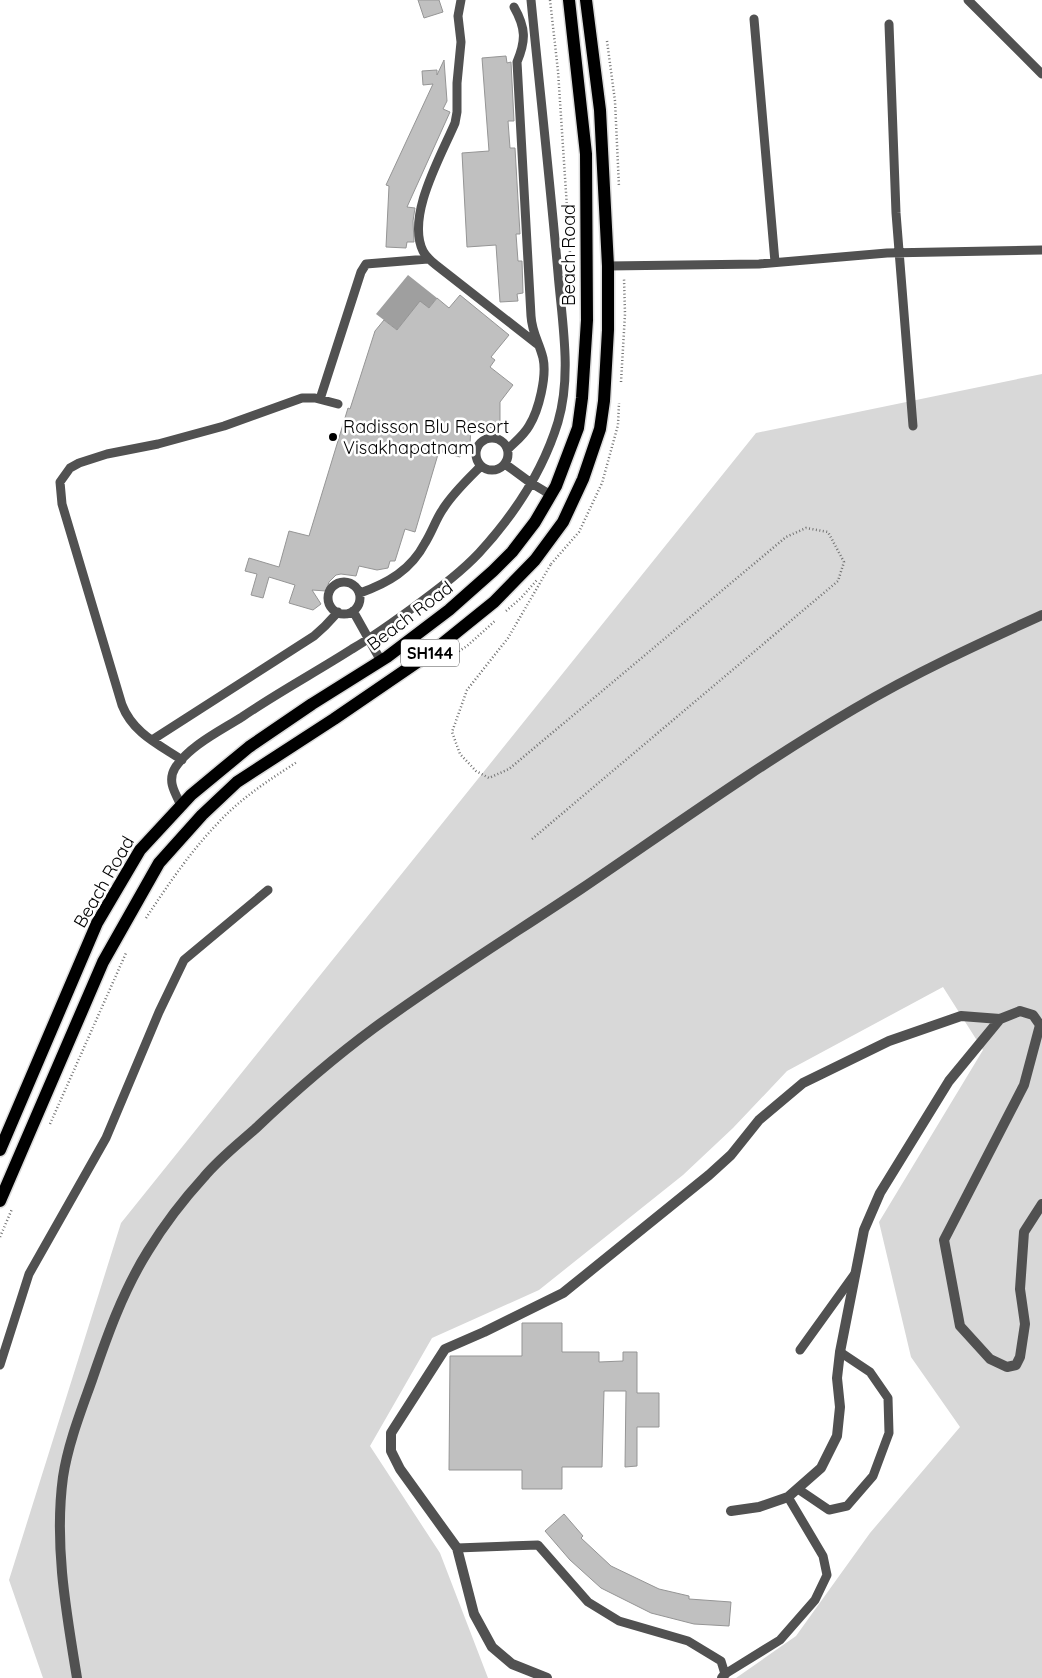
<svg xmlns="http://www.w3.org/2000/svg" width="1042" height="1678" font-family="Quicksand,sans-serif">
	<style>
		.green { fill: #d8d8d8 }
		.water { fill: #9f9f9f }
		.building { fill: #c0c0c0; stroke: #959595 }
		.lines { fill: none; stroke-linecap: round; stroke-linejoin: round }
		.primary-casing { stroke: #dbdbdb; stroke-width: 15 }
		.path { stroke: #737373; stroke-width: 2.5; stroke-dasharray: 1 2.5; stroke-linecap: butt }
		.service { stroke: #515151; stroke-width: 9 }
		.tertiary { stroke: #515151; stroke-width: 10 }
		.primary { stroke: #000; stroke-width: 12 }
		.poi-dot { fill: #000; stroke: #fff; stroke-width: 2 }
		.labels { text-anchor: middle; stroke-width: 5; stroke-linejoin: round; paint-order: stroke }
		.shield { fill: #fff; stroke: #4c4c4c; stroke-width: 1 }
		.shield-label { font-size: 16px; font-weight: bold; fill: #000 }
		.street-label { font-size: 18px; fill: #000; stroke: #fff }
		.poi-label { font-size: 18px; fill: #000; stroke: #fff; text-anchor: start }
	</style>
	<rect width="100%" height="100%" fill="#fff"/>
	<path class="green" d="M1042,374V1678H736L796,1636L870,1533L960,1427L911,1357L879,1222L983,1050L943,987L787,1071L733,1128L683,1175L539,1290L432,1338L370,1446L440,1553L488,1678H43L9,1580L121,1223L756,433Z"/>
	<path class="water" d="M408,275L437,298L429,308L420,302L397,330L376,314Z"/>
	<path class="building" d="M418,0H439L443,12L424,18Z
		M506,56L507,63L511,62L514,121H508L510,148H515L520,234H516L518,261H522L523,293L517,294L518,301L500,302L496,245L467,247L462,153L489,151L482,58Z
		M444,60L447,101L443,109L450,112L407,207L415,208L413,221L414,242H407L406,248L386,247L389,186L386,185L433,84L423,85L422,71L437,70V75Z
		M460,295L509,335L491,357L495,360L490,367L513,385L500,402V428L471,427L470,444L465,442L460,457L439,451L415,532L405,529L395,561H390L388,568L377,570L359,566L356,576L341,574L336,575L329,582L326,591L312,590L321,604L313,610L289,603L295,585L269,577L263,598L251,595L257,574L245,571L249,558L279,567L289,531L309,536L348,408L350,409L375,331L384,320L397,330L420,301L429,308L437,298L449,308Z
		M522,1323H562V1352H599V1362L623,1361V1352H637V1393H659V1427H637V1466L625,1467L626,1391H604L602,1467H562V1489H522V1470H449L450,1356H522Z
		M564,1514L583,1536L581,1538L611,1566L659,1589L689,1596V1599L731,1602L729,1626L694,1624L651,1613L601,1588L570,1560L545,1531Z"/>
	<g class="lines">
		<defs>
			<path id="primary" d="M0,1150L97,923L140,850L191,795L249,747L312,704L387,657L449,610L493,571L512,552L535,522L556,486L578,428L582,398L587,320L586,154L569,0
				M0,1201L103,962L159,863L202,815L237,782L334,719L432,652L494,602L535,560L563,522L583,479L600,429L604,401L608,330V266L600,110L586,0"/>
		</defs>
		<use href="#primary" class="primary-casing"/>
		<path class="path" d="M550,0L558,71L570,253
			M607,41L615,101L619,187
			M621,382L625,314L624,278
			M551,564L579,532L602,483L618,425L619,403
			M506,611L521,598L537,580
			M450,657L467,646L496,620
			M532,839L838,581L844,562L828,532L806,528L786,537L509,769L489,778L476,771L460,754L452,732L467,690L508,638L551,564
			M146,918C168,885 190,852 218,823C241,798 269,780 297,762
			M50,1124L126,953
			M0,1237L12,1209"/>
		<path class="service" d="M461,0L458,16L461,42L457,83V112L455,123C441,156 406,216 423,251C426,257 431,261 436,265L537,344
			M968,0L1042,74
			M754,19L775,262
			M889,24L896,213L913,426
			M608,266L759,264L887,253L1042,250
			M320,399L361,272L366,264L428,259
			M476 454a16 16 0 1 1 32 0a16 16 0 1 1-32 0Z
			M508,449C515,442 524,435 529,426C539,410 547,376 543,358C539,342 532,333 531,316L517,62C526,41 526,28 514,7
			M505,464L531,483L551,495
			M328 598a16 16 0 1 1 32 0a16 16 0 1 1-32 0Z
			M360,593C388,583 411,570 425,543C432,532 436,519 443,509C453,493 468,479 481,466
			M353,611L381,661
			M152,740L314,636L325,626L338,612
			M182,760C158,744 133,733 122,705L62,504L60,482L70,468L79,463L107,454L158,444L224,426L302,398H315L338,404
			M181,805C175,793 167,781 175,768C189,746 220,731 242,717C277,693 316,672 352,649C376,635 399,618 422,601C442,586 462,571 479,553C514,515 543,471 558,422C572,374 562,322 558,273C550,182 540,91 531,0
			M800,1350L854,1275
			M0,1365L29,1274L106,1138L159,1012L184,960L268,890
			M798,1489L829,1510L847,1506L873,1476L889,1433L888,1398L870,1372L840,1352
			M457,1548L538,1545L588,1602L619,1621L688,1641L721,1661L725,1674L780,1640L815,1600L827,1575L823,1556L788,1497"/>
		<path class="tertiary" d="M731,1511L759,1507L788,1497L821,1468L837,1436L840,1407L837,1378L840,1352L864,1230L880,1193L949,1081L1000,1019L1020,1011L1033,1015L1040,1025L1024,1085L944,1240L960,1326L990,1359L1007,1367L1016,1365L1020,1357L1025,1324L1020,1289L1024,1232L1042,1204
			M77,1678C66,1611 54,1544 63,1477C68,1444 81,1411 92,1380C107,1336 123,1291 148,1251C164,1225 183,1200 204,1177C219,1159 238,1144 255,1129C293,1093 332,1059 374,1028C441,979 512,935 581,889C671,828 760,764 854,709C915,673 978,644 1042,615
			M547,1678L512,1664L492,1647L474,1614L457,1548L400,1469L391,1451V1433L445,1349L484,1332L563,1293L709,1175L731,1155L759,1120L803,1083L889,1041L961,1016L1000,1019
			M722,1678L725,1674"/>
		<use href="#primary" class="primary"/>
	</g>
	<circle class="poi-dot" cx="333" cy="437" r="5"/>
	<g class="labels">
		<rect class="shield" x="401" y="639.5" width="58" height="27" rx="4"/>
		<g class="shield-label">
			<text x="430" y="659">SH144</text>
		</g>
		<g class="street-label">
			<text transform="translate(569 255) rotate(-90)" y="6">Beach Road</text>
			<text transform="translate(410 616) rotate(-37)" y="6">Beach Road</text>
			<text transform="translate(104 882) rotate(-60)" y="6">Beach Road</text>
		</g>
		<g class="poi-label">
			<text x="343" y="433">Radisson Blu Resort<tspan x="343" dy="21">Visakhapatnam</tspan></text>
		</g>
	</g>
</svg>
